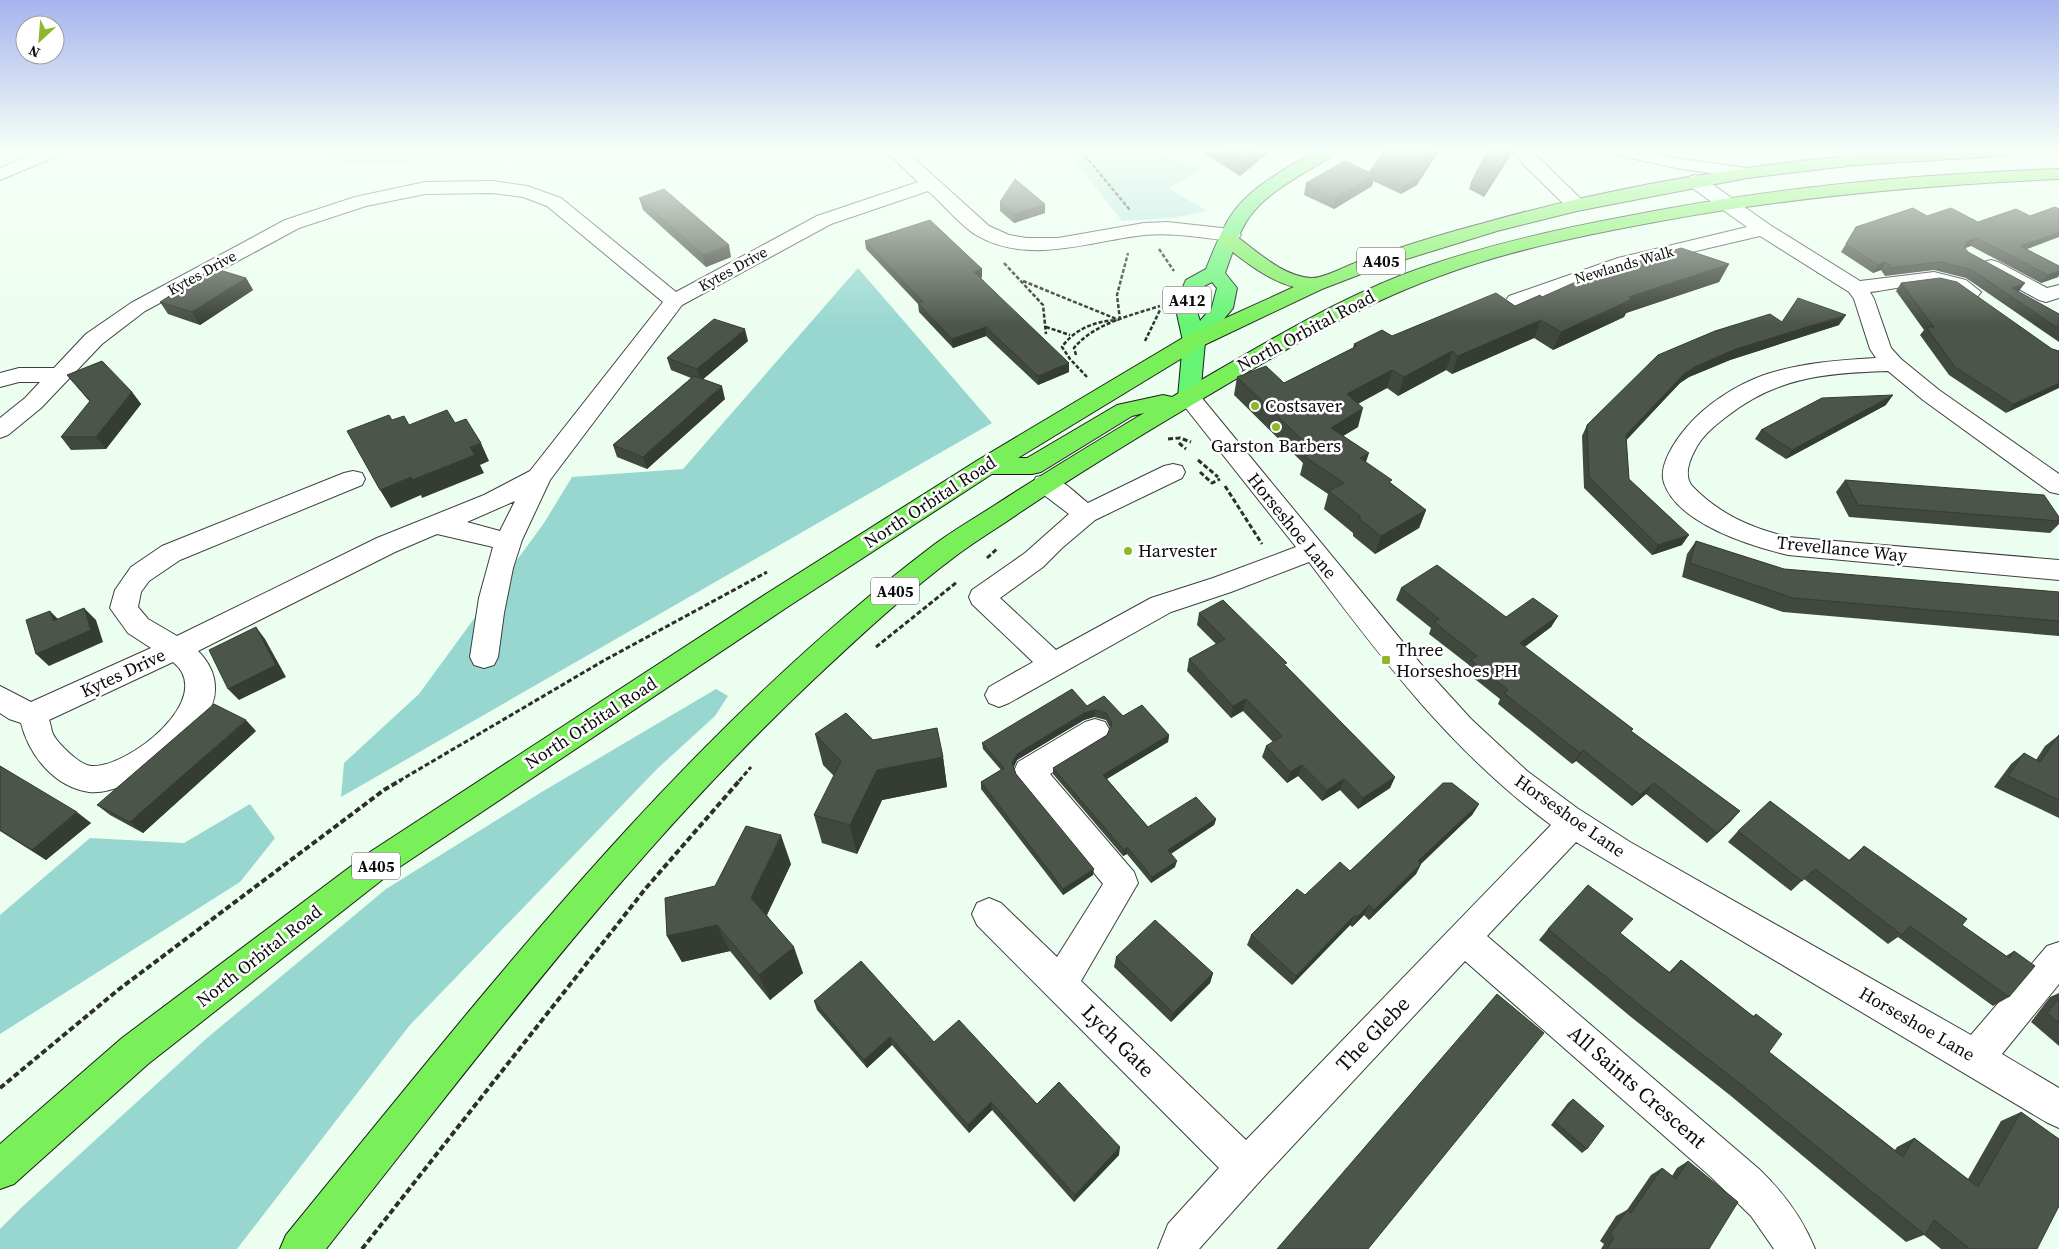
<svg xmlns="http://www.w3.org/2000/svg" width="2059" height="1249" font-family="'Source Serif 4',serif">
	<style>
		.green { fill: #b7e7de }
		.forest { fill: #97d7d0 }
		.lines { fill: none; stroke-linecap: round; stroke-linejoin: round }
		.minor-casing { stroke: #3f3f3f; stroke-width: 2 }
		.major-casing { stroke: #1d1d1d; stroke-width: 2 }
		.highway-casing { stroke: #1d1d1d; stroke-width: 2 }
		.path-far2 { stroke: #2e2e2e; stroke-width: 2.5; stroke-dasharray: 4 2; stroke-linecap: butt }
		.path-far1 { stroke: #2e2e2e; stroke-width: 3; stroke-dasharray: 5 2.5; stroke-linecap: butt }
		.path { stroke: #2e2e2e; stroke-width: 4; stroke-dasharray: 6 3; stroke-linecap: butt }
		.minor { fill: #fff; fill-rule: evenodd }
		.major { fill: #66f473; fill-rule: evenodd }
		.highway { fill: #79f059; fill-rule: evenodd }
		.wall { fill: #41493f }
		.shaded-wall { fill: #353c33 }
		.building { fill: #4c5549; stroke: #353c33 }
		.poi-dot { fill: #8fb729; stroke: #fff; stroke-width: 2 }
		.labels { text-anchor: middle; stroke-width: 5; stroke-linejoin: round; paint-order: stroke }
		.far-street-label { font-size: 15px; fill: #0c0c0c; stroke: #fff }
		.shield { fill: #fff; stroke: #555; stroke-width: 1 }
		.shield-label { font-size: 16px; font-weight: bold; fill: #0c0c0c }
		.street-label { font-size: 18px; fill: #0c0c0c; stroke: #fff }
		.poi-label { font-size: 18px; fill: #0c0c0c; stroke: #fff; text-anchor: start }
		.near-street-label { font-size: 21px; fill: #0c0c0c; stroke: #fff }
	</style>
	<rect width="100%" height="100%" fill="#ecfeef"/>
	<path class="green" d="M1067,151H1152L1203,169L1168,188L1207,211L1173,218L1122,221Z"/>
	<path class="forest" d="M321,151H458L403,163L345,162Z
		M858,268L992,423L341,797L344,763L419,694L544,523L572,477L683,469Z
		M716,689L728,696L715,716L657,769L409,1026L237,1249H0V1229L22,1207L207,1038L386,889L540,793Z
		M250,804L275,838L240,882L0,1034V915L90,838L184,843Z"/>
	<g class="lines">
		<defs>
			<path id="minor" d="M39,151H63L60,155L0,180V168Z
				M886,151H906L989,226L1009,235L1027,238H1058L1144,223L1167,222L1231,229L1238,231L1241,235L1238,239L1231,241C1202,238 1173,232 1144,235C1089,241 1029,266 976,235C960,225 943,204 928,191L831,224L682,305L550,480L522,540L513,568L504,613L498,657L494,665L484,668L474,665L470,657L479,598L493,547L437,534L395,552L198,651C208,661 215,673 215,688C217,732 131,797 89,792C54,787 29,755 21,723L9,719L0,713V686L31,702L151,648L128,633L110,608L115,590L131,567L162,546L344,473L353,471L362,473L365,479L362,485L180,560L149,581L141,592L138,607L148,619L177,636L377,538L484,495L530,471L663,302L547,206L523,197L492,193L425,194L366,206L299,228L145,311L102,344L41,408L8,435L0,438V418L25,398L40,382H19L0,387V373L19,368H54L86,334L131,303L285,220L355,197L425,182L492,181L527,186L561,198L676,292L817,216L918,182ZM515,501L500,531L467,522ZM173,662C218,698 127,769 91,766C80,765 58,744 53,734C51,730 51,724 49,720Z
				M1514,151H1532L1583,201L1585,205L1583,209L1576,211L1569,209L1524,165Z
				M1613,151H1647L1681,159L1747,168L1753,169L1756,173L1753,177L1747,178L1681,169L1616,155Z
				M1835,151H1856L1865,160L1862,164C1851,167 1842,160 1835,151Z
				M1695,175L1702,177L1770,225L1860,281L1934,272L1966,280L1981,292L1978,296C1964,300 1955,289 1941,286C1922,281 1890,290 1870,292L1874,299L1891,348L1901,359L1939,390L2059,474V494L2050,492L1923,400L1888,371C1826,373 1776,377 1726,417C1714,426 1701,437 1695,450C1689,461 1684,476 1692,486C1719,514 1751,528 1788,537L2059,560V580L1788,555C1751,546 1678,524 1664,483C1658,465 1676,440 1686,428C1705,405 1736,385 1764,375C1800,363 1839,360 1876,358L1870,349L1854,299L1849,292L1760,236L1632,266L1523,304L1516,306L1509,304L1506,300L1509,296L1618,258L1747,227L1688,185L1686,181L1688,177Z
				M1991,260L1998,262L2047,288L2059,285V298L2046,302L2039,300L1984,270L1981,266L1984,262Z
				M1189,390L1197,392L1420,663L1471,719L1527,771L1577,808L1630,842L1971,1035L2047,946L2059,942V984L2002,1054L2059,1088V1128L2046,1122L1576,842L1487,936L1759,1169C1784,1193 1802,1217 1815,1249H1774L1751,1216L1711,1177L1465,961L1260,1181L1199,1249H1158L1168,1224L1219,1168L977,925L972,914L977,903L989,898L1001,903L1057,957L1103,884L1018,780L1014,771L1018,762L1085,722L1095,719L1105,722L1110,731L1105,740L1050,774L1134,872L1138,883L1081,981L1246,1140L1551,825C1453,753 1381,658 1309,562L1231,592L1171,612L1009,703L999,707L989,703L985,695L989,687L1033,662L972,604L969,597L972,590L1025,553L1069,514L1036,489L1033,483L1036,477C1056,471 1073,491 1088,503L1164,466L1173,464L1182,466L1185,472L1182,478L1095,520L1062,548L1043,567L1000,598L1056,650L1151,598L1213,578L1296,547L1181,402L1178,397L1181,392Z"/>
			<path id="major" d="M1315,151H1336L1333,155C1306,173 1270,189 1250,216C1238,233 1232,254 1225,273L1237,288L1233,308L1205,342L1200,397L1197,402L1189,404L1181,402L1178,397L1183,341L1175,305L1186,280L1206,269C1213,252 1220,233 1230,217C1250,186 1285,170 1315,151ZM1212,282L1217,288L1212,307L1200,321L1195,305L1202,287Z"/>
			<path id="highway" d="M1913,151H2011L2008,155L2002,156L1856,165L1747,178L1577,211L1497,231L1374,269L1322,289L1202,346L1018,458H1027L1117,405L1163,395L1172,397C1247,354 1321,307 1402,275C1474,248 1548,231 1623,217C1767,188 1912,174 2059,169V179C1923,185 1789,197 1655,222C1585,235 1515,249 1448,273C1356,305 1275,356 1192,405C1133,440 1076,475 1019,513C999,527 977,540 957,555C906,593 859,637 812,681C630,853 480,1054 326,1249H280L286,1235C486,991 681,736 935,544C954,530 975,518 995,505C1044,473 1094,443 1144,413L1132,416L1041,472L1032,474H992L789,606L392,872L148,1064L14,1184L0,1189V1144L122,1038L370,852L769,592L978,460L1186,336L1294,287C1265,279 1245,261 1222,244L1219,240L1222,236L1229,234L1236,236C1258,252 1282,276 1311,278C1323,279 1348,265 1360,261C1401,247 1442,234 1484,223C1622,184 1769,160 1913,151Z"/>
		</defs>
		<use href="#minor" class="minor-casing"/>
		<use href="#major" class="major-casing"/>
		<use href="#highway" class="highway-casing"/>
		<path class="path-far2" d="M1081,151L1130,210
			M1159,249L1174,271
			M1004,263L1043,305L1046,334
			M1023,281L1119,320
			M1120,320L1117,295L1128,253
			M1046,327L1070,335
			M1145,341L1160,310
			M1076,355L1074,348C1093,324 1132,315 1160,306
			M1087,377L1070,359L1062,347C1074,329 1096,321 1117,320"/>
		<path class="path-far1" d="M1168,439L1180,438L1191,442
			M1179,443L1186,449
			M1198,460L1218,477
			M1200,472L1212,483L1220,479
			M1225,486L1262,544
			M987,558L997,549
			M876,647L957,582
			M399,781L603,661L767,572
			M739,781L751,767"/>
		<path class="path" d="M0,1088L118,990L384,790L401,780
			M362,1249L646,888L740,780"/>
		<use href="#minor" class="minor"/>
		<use href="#major" class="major"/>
		<use href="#highway" class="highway"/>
	</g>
	<path class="wall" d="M1205,151H1268V153L1240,176L1205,154Z
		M1487,151H1513L1484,197L1469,189L1471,183Z
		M1370,171L1417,185L1401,194L1373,181L1372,186L1334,209L1304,195L1306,183L1370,172Z
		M639,198L731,257L706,267L643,210Z
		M1000,202L1045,213L1014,223L1000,211Z
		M1927,216L2027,249L2059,266V275L2058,277L2041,283L1971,246L1965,248L1968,252L2019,291H2018L2059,314V342L1966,278L1934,270L1885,276L1881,270L1873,273L1841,252L1856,227Z
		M865,241L982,269V277L981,278L1069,372L1038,385L986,336L953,348L919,312L918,304L866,249Z
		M1729,264L1719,282L1626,313L1624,317L1553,350L1534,338L1452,374L1446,370L1398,396L1387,388L1358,404V427L1343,436L1366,462L1391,483L1426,510L1419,528L1375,554L1353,536V533L1324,509L1328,494L1300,475L1303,463L1234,395L1237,377L1284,383L1353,348L1354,344L1392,336L1515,306L1542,297Z
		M246,278L253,290L200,325L168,314L160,302Z
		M1901,283L2052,349L2059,351L2006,413L1949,375L1920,335L1924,330L1896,291Z
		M1782,322L1839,325L1730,360L1689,377L1680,383L1626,439L1629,479L1682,545L1652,555L1584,488L1582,436L1587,425Z
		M748,341L703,379L725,399L647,469L617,457L613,445L691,378L671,370L667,358Z
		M67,375L132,392L141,404L106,449L71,450L61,437L90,402Z
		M1886,405L1786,459L1755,439L1761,430Z
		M1845,480L2059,517V524L2050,533L1849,517L1836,492Z
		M1696,541L1784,569L2059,592V636L1783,612L1682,577L1687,554Z
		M1401,588L1506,617L1558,616L1551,627L1524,647L1633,729L1631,731L1740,811L1730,822L1707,843L1646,794L1632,806L1576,761L1572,764L1498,704L1500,699L1466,672L1469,665L1429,634L1431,628L1396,600Z
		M1199,613L1286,666L1395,777L1390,788L1358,809L1340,790L1322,801L1298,776L1287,783L1262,757L1266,746L1273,742L1243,711L1231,718L1187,671L1189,659L1216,644L1197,625Z
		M1087,706L1123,716L1169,735L1168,742L1107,779L1148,827L1216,819L1214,825L1171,854L1175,867L1151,883L1127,854L1123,856L1053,774V768L1107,735L1110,728L1106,720L1094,717L1084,720L1017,760L1014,767L1016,774L1093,875L1063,895L981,789V782L1001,770L983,749L982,743Z
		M256,731L143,833L110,815L97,805Z
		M815,734L873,740L943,757L947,787L882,800L857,854L822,843L814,815L834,776L823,765Z
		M2059,735V818L1994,787L2011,764L2024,753L2036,760L2045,746Z
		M0,766L91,823L46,860L0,831Z
		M1479,804L1472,815L1421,864L1416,874L1369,920L1364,915L1352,927L1350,925L1292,985L1247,945L1251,935L1305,895Z
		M1738,831L1849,860L1864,846L1962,925L2006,956L2014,951L2009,997L1993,1006L1898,937L1888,944L1804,879L1791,891L1728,842Z
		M791,864L767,915L803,973L770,1000L730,951L682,962L667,936L715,886Z
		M1548,929L1620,933L1669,972L1681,960L1753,1016L1756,1014L1769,1052L1895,1150L1897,1147L1914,1138L1968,1179L2001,1121L2021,1112L2037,1249H1941L1924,1235L1906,1242L1731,1096L1631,1017L1539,940Z
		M1116,957L1213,973L1210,983L1171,1022L1114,967Z
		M2059,993V1046L2031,1022L2050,997Z
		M814,1001L934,1042L1037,1104L1119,1155L1074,1202L992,1110L969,1133L892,1045L867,1068L817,1010Z
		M1573,1099L1587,1149L1582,1153L1551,1125L1568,1103Z
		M1688,1161L1709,1249H1601L1604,1244L1600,1241L1616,1216L1627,1210L1651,1175L1662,1168L1672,1176L1677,1168Z"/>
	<path class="shaded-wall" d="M1258,151H1268V153L1240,176L1242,165Z
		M1436,151H1439L1417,185L1401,194L1403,186Z
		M1511,151H1513L1484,197L1486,192Z
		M1375,175L1372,186L1334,209L1336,197Z
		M1045,204V213L1014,223V214Z
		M2059,232V237L2014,254L2020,246Z
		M1976,238L1971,246L1962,249L1967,241Z
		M729,245L731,257L706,267L703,255Z
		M1886,262L1881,270L1873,273L1878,265Z
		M1729,264L1719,282L1626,313L1624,317L1553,350L1561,332L1629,297Z
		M982,269V277L974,280V272Z
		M2059,271V275L2058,277L2041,283L2048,275Z
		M246,278L253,290L200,325L192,312Z
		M2025,283L2019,291L2009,295L2012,288Z
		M1846,315L1839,325L1730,360L1689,377L1680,383L1621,446L1626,435L1685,373L1694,367L1736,349Z
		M1541,320L1534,338L1452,374L1458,356Z
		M986,327V336L953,348L952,339Z
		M745,329L748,341L701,381L697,369Z
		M1452,351L1446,370L1398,396L1404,377Z
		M1069,363V372L1038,385V376Z
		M1392,370L1387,388L1342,412L1347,394Z
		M2059,383V388L2006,413L2013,404Z
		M722,386L725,399L647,469L643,457Z
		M132,392L141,404L106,449L96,437Z
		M1893,395L1886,405L1786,459L1792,450Z
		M1363,408L1358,427L1326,446L1331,428Z
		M481,443L489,461L480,465L484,473L422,498L421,495L391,508L380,490L470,447Z
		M1369,453L1363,471L1360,458Z
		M1426,510L1419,528L1375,554L1381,536Z
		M1689,535L1682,545L1652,555L1658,545Z
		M84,608L96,620L103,642L49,666L36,654Z
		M50,611L62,623L53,621Z
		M1558,616L1551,627L1514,655L1520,643Z
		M256,627L265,639L286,677L239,700L228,689Z
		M1246,699L1243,711L1231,718L1233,706Z
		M1095,710L1094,717L1084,720L1017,760L1012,770V763L1017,754L1084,713Z
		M246,720L256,731L143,833L130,822Z
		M1169,735L1168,742L1103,781V775Z
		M1583,750L1576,761L1572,764L1580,753Z
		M943,757L947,787L882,800L857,854L850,825L877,770Z
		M1302,765L1298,776L1287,783L1290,772Z
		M1395,777L1390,788L1358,809L1363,798Z
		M1344,779L1340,790L1322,801L1327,790Z
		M1654,783L1646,794L1632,806L1640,795Z
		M1479,804L1472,815L1412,872L1418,861Z
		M1740,811L1730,822L1707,843L1717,833Z
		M77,812L91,823L46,860L32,850Z
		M1216,819L1214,825L1167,856L1168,850Z
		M781,835L791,864L762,925L751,898Z
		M1127,847V854L1123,856L1124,850Z
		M1177,861L1175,867L1151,883L1152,877Z
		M1421,864L1416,874L1369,920L1374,910Z
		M1094,869L1093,875L1063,895V889Z
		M1369,905L1364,915L1352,927L1357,917Z
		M1355,915L1350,925L1292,985L1296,976Z
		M717,925L730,951L682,962L667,936Z
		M794,947L803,973L770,1000L759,975Z
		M1213,973L1210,983L1171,1022L1173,1013Z
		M890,1037L892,1045L867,1068L864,1060Z
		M991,1102L992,1110L969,1133L968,1125Z
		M1120,1147L1119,1155L1074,1202L1075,1195Z"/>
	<path class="building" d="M1221,151H1258L1242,165Z
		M1384,151H1436L1420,177L1403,186L1370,171Z
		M1487,151H1511L1486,192L1471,183Z
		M1345,161L1375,175L1336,197L1306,183Z
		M1015,179L1045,204L1014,214L1000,202Z
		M664,189L729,245L703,255L639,198Z
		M2055,207L2059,209V232L2020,246L2059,266V271L2048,275L1976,238L1967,241L1964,247L1968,252L2025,283L2012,288L2059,314V329L1972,270L1940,262L1891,268L1886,262L1878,265L1846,244L1856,227L1913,208L1927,216L1951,208L1978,222L2016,209L2030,216Z
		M930,220L982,269L974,272L1069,363L1038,376L986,327L952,339L918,303L923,302L865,241Z
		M1681,248L1729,264L1629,297L1632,299L1561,332L1541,320L1458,356L1452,351L1404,377L1392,370L1347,394L1363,408L1331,428L1369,453L1360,458L1392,480L1389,482L1426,510L1381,536L1358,518L1361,517L1329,491L1344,483L1305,457L1314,451L1237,377L1266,366L1284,383L1357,346L1354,344L1382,330L1392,336L1496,293L1515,306L1540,295L1542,297L1580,280Z
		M213,268L246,278L192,312L160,302Z
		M1940,278L1957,282L2052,349L2059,351V383L2013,404L1955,367L1926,327H1934L1901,283Z
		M1798,298L1846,315L1736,349L1694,367L1685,373L1626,435L1629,479L1689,535L1658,545L1589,477L1587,425L1658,355L1715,331L1770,314L1782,322Z
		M714,319L745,329L697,369L667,358Z
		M102,361L132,392L96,437H61L90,401L67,375Z
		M694,376L722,386L643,457L613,445Z
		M1893,395L1792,450L1761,430L1822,398Z
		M447,410L455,423L466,419L481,443L470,447L475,455L412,480L411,477L380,490L347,431L389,415L392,420L404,416L409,425Z
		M1845,480L2044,495L2059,517V521L1858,505Z
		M1696,541L1784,569L2059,592V621L1793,598L1690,563Z
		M1437,565L1506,617L1533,598L1558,616L1520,643L1633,729L1631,731L1740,811L1717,833L1654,783L1640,795L1583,750L1580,753L1504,693L1508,690L1471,660L1477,656L1434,622L1439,619L1401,588Z
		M1223,600L1287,663L1284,664L1395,777L1363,798L1344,779L1327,790L1302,765L1290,772L1266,746L1282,736L1246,699L1233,706L1189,659L1225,639L1199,613Z
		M84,608L91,630L36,654L26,620L50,611L53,621Z
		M256,627L276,665L228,689L209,650Z
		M1072,689L1087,706L1104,696L1123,716L1142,705L1169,735L1103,775L1148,827L1196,797L1216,819L1168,850L1177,861L1152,877L1127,847L1124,850L1053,768L1107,735L1112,723L1106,713L1095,710L1084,713L1017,754L1012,763L1016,774L1094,869L1063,889L981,782L1004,768L982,743Z
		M214,704L246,720L130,822L97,805Z
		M846,713L873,740L937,728L943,757L877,770L850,825L814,815L841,761L815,734Z
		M2059,735V800L2008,776L2024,753L2040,762Z
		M0,766L77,812L32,850L0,830Z
		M1443,783H1452L1479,804L1418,861L1421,864L1374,910L1369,905L1357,917L1355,915L1296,976L1251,935L1297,889L1305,895L1340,862L1350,871Z
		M1770,801L1850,861L1864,846L1967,919L1962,925L2009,958L2014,951L2035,966L2009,997L1910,926L1902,935L1815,869L1802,881L1738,831Z
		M746,826L781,835L751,898L794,947L759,975L717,925L667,936L665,898L715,886Z
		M1588,885L1633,919L1620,933L1670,973L1681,960L1754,1017L1756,1014L1782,1034L1769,1052L1903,1157L1914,1138L1978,1187L2021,1112L2059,1139V1206L2037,1249H1970L1934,1220L1925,1235L1744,1087L1642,1007L1548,929Z
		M1155,920L1213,973L1173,1013L1116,957Z
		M861,961L934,1042L959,1020L1037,1104L1059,1082L1120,1147L1075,1195L991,1102L968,1125L890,1037L864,1060L814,1001Z
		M1497,994L1544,1033L1368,1249H1277Z
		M2059,998V1023L2047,1013Z
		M1573,1099L1604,1126L1587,1149L1555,1122Z
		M1688,1161L1738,1202L1709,1249H1607L1614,1238L1610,1234L1627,1210L1631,1213L1662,1168L1676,1179Z"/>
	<linearGradient id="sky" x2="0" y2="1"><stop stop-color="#a5b4ed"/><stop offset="0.46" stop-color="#f6fff8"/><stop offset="1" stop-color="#f6fff8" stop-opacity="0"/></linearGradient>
	<rect width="2059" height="326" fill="url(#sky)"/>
	<g class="poi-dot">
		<circle cx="1255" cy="406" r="5"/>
		<circle cx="1276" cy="427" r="5"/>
		<circle cx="1128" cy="551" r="5"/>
		<rect x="1381" y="655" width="10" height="10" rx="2.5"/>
	</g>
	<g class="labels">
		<g class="far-street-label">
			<text transform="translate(1624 265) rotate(-16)" y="5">Newlands Walk</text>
			<text transform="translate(733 269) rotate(-29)" y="5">Kytes Drive</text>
			<text transform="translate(202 273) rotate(-29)" y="5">Kytes Drive</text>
		</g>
		<g class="shield">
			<rect x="1357" y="247.5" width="48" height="27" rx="4"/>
			<rect x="1163" y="286.5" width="48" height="27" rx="4"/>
			<rect x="871" y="577.5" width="48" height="27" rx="4"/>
			<rect x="352" y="852.5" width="48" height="27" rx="4"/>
		</g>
		<g class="shield-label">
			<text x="1381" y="267">A405</text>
			<text x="1187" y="306">A412</text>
			<text x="895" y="597">A405</text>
			<text x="376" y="872">A405</text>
		</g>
		<g class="street-label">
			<text transform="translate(1306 331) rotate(-28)" y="6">North Orbital Road</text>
			<text transform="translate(930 502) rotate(-33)" y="6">North Orbital Road</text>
			<text transform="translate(1292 526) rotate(51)" y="6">Horseshoe Lane</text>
			<text transform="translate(1842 549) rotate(6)" y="6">Trevellance Way</text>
			<text transform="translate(123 673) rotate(-25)" y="6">Kytes Drive</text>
			<text transform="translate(591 723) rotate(-33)" y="6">North Orbital Road</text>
			<text transform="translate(1570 816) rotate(35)" y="6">Horseshoe Lane</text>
			<text transform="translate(259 956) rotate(-38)" y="6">North Orbital Road</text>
			<text transform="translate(1917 1024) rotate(30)" y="6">Horseshoe Lane</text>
		</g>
		<g class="poi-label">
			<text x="1265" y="412">Costsaver</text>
			<text x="1276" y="452" text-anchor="middle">Garston Barbers</text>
			<text x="1138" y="557">Harvester</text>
			<text x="1396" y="656">Three<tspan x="1396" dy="21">Horseshoes PH</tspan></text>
		</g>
		<g class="near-street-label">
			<text transform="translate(1373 1034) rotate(-46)" y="7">The Glebe</text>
			<text transform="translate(1118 1041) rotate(45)" y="7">Lych Gate</text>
			<text transform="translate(1637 1087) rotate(41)" y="7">All Saints Crescent</text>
		</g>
	</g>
	<g transform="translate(40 40) rotate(206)"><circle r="24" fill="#ffffff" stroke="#9e9e9e"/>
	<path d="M0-4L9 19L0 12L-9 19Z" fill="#8fb729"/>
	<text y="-8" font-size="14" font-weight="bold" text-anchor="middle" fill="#0c0c0c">N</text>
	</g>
</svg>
